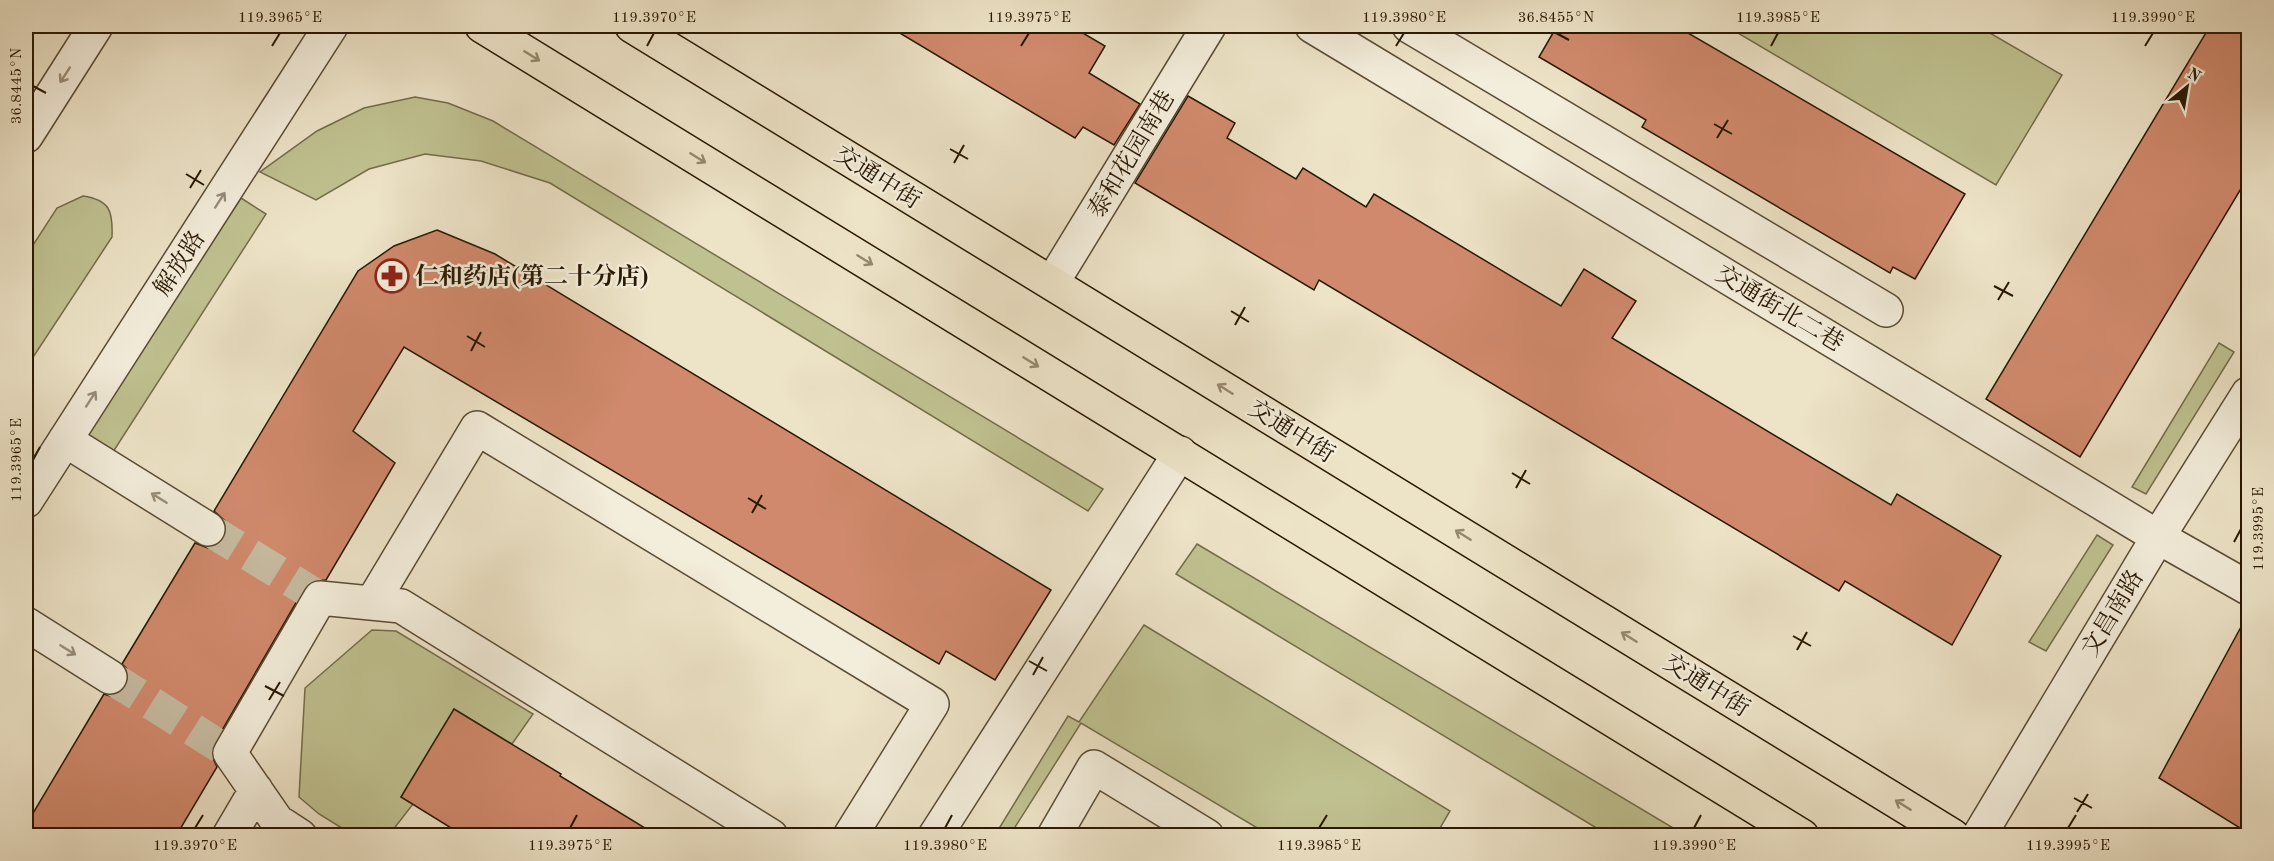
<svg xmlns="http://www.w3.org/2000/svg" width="2274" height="861" font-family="'Old Standard TT','Noto Serif SC',serif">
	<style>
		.green { fill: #c0c190; stroke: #746c49; stroke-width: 1.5 }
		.building { fill: #d0896c; stroke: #291802; stroke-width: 1.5 }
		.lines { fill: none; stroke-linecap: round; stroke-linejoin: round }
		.minor-tunnel { stroke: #c6baa0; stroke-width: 33; stroke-dasharray: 33 16; stroke-linecap: butt }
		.minor-casing { stroke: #5a4b33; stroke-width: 36 }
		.major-casing { stroke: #291802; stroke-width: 36 }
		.minor { stroke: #f3eddb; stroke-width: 33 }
		.major { stroke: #ede3c7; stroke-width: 33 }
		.oneway { stroke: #95886e }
		.oneway2 { stroke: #988d79 }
		.ticks { fill: none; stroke: #291802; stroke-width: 2 }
		.labels { text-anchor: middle; stroke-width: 5; stroke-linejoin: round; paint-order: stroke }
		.street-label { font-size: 24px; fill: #291802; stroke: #f3eddb }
		.poi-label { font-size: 24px; font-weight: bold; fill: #291802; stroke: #f3eddb; text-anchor: start }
		.neatline { fill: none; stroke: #291802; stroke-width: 2 }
		.ticks-label { font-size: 15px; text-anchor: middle; fill: #291802 }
	</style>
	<rect width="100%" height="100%" fill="#ede3c7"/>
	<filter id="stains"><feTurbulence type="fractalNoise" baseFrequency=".00333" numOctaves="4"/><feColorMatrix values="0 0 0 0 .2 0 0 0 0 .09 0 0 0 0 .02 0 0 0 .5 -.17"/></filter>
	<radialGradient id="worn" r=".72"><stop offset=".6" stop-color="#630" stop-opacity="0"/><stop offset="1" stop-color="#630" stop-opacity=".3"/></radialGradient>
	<path class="green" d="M1726,26H1978L2062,75L1996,185Z
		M415,97L448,103L493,121L1103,489L1088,511L550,183L481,161L425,154L369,169L316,200L260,172L317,131L364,108Z
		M83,196C110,200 113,211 112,237L26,368V256L57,208Z
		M241,198L266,214L113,452L86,436Z
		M2219,343L2234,352L2146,494L2132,487Z
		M2097,535L2113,545L2046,651L2029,642Z
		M1197,544L1685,835H1608L1176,574Z
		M1144,625L1450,811L1436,835H1269L1081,723L1010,835H995L1068,716L1079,722Z
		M372,630L396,631L533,714L512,744L454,709L401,797L413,804L389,835H353L319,814L299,797L305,688Z"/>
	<path class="building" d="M888,26H1071L1105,46L1089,73L1140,104L1114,145L1083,127L1075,138Z
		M1557,26H1676L1965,194L1915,279L1893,267L1890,273L1642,127L1646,120L1636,114L1539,57Z
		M2210,26H2248V177L2080,457L1986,399Z
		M1188,96L1235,123L1227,138L1296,179L1303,168L1366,207L1374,194L1561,306L1584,269L1636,301L1612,338L1891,505L1897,494L2001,556L1952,645L1845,581L1839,591L1319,280L1314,290L1135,183Z
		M437,230L495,254L1051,590L995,680L946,651L939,664L404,347L353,431L395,463L326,580L312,581L304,589L214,744L211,754L217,767L176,836H26V825L104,694L110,696L118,694L126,686L129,677L127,669L122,664L195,543L208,548L217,545L224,538L227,530L225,521L214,511L358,271L394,246Z
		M2248,614V833L2159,778Z
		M454,709L561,774L560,776L658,836H464L401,797Z"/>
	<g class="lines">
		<path class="minor-tunnel" d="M208,529L320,598
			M110,677L230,753"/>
		<defs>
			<path id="minor" d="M1312,26L2158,537L2248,588
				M1409,26L1886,310
				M26,136L96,26
				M1052,283L1209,26
				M65,440L208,529
				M26,501L331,26
				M372,603L477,428L932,704L850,836
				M26,624L110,677
				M229,836L256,790
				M300,836L277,821L230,753L320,598L401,606L771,836
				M935,836L1180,453
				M1054,836L1094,767L1207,836
				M1979,836L2158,537L2248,394"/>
			<path id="major" d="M482,26L1802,836
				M632,26L1953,836"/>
		</defs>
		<use href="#minor" class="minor-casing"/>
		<use href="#major" class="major-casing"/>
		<use href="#minor" class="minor"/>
		<use href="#major" class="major"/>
	</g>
	<defs><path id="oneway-shaft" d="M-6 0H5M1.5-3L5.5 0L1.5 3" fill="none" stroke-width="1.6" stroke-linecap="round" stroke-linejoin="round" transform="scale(1.5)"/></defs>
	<g class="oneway">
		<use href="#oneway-shaft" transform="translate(532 56) rotate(32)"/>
		<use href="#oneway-shaft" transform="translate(698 158) rotate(32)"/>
		<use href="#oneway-shaft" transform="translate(865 260) rotate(32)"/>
		<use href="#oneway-shaft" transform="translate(1031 362) rotate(32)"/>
		<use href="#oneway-shaft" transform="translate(1225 389) rotate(-148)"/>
		<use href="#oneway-shaft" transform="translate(1463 535) rotate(-148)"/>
		<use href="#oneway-shaft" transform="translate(1629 637) rotate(-148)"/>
		<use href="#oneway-shaft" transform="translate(1903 805) rotate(-148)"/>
	</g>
	<g class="oneway2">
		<use href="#oneway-shaft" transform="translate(65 75) rotate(123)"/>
		<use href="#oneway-shaft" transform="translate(220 200) rotate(-57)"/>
		<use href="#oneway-shaft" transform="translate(91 399) rotate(-57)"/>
		<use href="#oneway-shaft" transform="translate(159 498) rotate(-148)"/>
		<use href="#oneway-shaft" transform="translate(68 650) rotate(32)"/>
	</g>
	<path class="ticks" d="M1556,33L1569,40M272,46L280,33M647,46L654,33M1021,46L1029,33M1396,46L1404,33M1771,46L1778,33M2145,46L2153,33M33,86L46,93M1714,124L1732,134M1717,138L1728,120M950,149L968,159M954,163L964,145M186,174L204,185M190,188L201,170M1994,286L2013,296M1998,300L2009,282M1231,311L1249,322M1235,325L1245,307M467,336L485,347M471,351L481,332M33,460L40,447M1512,473L1530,484M1516,488L1526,470M748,498L766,509M752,513L762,495M2234,542L2241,529M1793,636L1811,646M1797,650L1807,632M1029,661L1047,671M1033,675L1043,657M265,686L284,696M269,700L280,682M2074,798L2092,808M2077,812L2088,794M195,828L203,815M570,828L577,815M945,828L952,815M1319,828L1327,815M1694,828L1701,815M2068,828L2076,815"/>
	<defs>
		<symbol id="pharmacy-ring" viewBox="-11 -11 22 22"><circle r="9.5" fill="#f3eddb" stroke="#8f2418" stroke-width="1.5"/><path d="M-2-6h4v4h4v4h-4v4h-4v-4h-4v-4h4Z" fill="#8f2418"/></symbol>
	</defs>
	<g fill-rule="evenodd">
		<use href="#pharmacy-ring" x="373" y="257" width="38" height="38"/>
	</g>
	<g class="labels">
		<g class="street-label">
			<text transform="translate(1131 154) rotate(-59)" y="8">泰和花园南巷</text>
			<text transform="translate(878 177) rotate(32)" y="8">交通中街</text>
			<text transform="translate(179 263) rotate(-57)" y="8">解放路</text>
			<text transform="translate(1780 308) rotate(31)" y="8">交通街北二巷</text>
			<text transform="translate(1292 431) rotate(32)" y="8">交通中街</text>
			<text transform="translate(2112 613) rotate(-59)" y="8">文昌南路</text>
			<text transform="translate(1707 685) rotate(32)" y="8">交通中街</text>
		</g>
		<g class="poi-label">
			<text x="415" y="284">仁和药店(第二十分店)</text>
		</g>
	</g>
	<rect width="2274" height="861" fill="none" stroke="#ede3c7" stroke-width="66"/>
	<g transform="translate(2187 87) rotate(30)" stroke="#f3eddb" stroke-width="4.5" paint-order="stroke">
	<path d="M0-4.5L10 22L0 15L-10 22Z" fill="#291802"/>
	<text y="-9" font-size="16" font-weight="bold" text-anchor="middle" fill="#291802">N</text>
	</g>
	<rect x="33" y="33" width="2208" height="795" class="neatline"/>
	<g class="ticks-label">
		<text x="280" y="22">119.3965°E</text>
		<text x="654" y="22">119.3970°E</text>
		<text x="1029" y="22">119.3975°E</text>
		<text x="1404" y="22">119.3980°E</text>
		<text x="1556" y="22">36.8455°N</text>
		<text x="1778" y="22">119.3985°E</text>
		<text x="2153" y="22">119.3990°E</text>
		<text transform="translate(16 86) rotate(-90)" y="5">36.8445°N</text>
		<text transform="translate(16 460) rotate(-90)" y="5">119.3965°E</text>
		<text transform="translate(2258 529) rotate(-90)" y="5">119.3995°E</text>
		<text x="195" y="850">119.3970°E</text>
		<text x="570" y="850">119.3975°E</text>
		<text x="945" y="850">119.3980°E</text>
		<text x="1319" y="850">119.3985°E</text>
		<text x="1694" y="850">119.3990°E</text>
		<text x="2068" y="850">119.3995°E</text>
	</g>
	<rect width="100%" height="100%" filter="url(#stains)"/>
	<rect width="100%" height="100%" fill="url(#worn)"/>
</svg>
